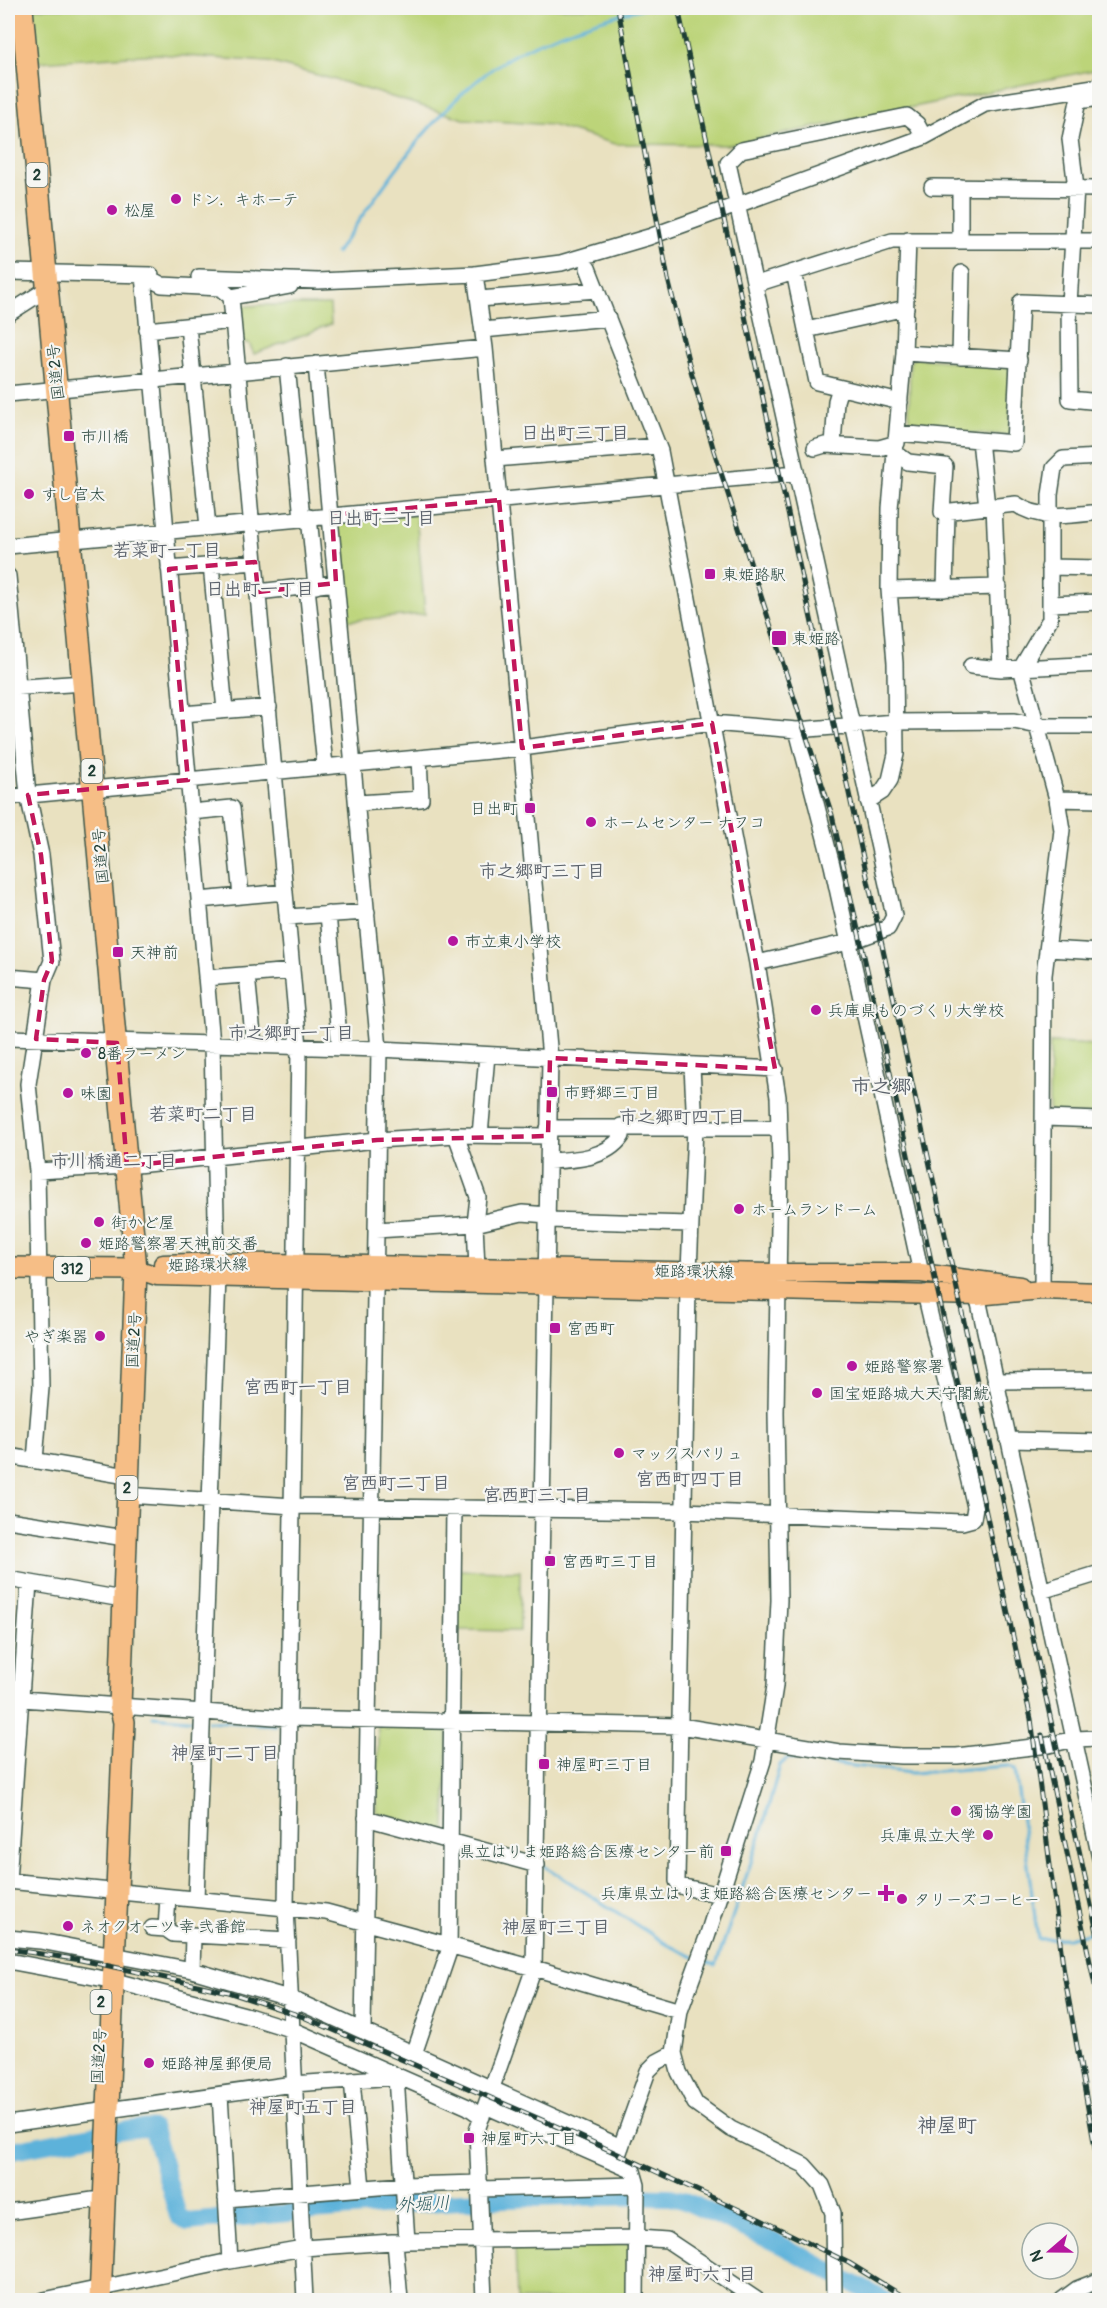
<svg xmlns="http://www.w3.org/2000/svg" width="1107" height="2308" font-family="Pangolin,'Klee One',sans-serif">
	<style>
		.green { fill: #bcd479; stroke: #6e8856; stroke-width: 1.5 }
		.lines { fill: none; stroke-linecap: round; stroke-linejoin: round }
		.stream { stroke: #5db2da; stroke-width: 3 }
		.river { stroke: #5db2da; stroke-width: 18 }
		.minor-casing { stroke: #3d5649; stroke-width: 18 }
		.major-casing { stroke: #3d5649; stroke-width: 21 }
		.highway-casing { stroke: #3d5649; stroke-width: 24 }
		.minor { stroke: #fff; stroke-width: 15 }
		.major { stroke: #f6be86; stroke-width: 18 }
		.highway { stroke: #f6be86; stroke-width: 21 }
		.rail-casing { stroke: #1f3d34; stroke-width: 5 }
		.rail { stroke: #f6f6f2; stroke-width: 3; stroke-dasharray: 9; stroke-linecap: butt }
		.marked { fill: none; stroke: #c2185b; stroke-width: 4.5; stroke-dasharray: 12 8; stroke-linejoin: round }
		.poi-dot { fill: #b5179e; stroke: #f6f6f2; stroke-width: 2 }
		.labels { text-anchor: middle; stroke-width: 4.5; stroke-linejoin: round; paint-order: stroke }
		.shield { fill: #f6f6f2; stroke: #60746d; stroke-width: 1.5 }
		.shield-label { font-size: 15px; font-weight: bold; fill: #1f3d34 }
		.poi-label { font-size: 16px; fill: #1f3d34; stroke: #f6f6f2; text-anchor: start }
		.street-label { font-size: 16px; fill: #1f3d34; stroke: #f6f6f2 }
		.neighbourhood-label { font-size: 18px; font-weight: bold; fill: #5d646d; stroke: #f6f6f2 }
		.water-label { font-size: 18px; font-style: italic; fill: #2e5a5e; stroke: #f6f6f2 }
		.quarter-label { font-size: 20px; font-weight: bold; fill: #5d646d; stroke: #f6f6f2 }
	</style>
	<rect width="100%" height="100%" fill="#f6f6f2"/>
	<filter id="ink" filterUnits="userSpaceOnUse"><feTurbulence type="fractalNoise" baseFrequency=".0167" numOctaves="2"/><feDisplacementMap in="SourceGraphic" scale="12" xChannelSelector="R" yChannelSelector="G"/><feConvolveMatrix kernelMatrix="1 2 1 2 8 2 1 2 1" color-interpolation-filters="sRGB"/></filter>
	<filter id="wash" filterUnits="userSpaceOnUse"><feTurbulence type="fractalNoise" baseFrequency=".008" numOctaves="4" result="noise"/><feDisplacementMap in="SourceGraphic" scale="24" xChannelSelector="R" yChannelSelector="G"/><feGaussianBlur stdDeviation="1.35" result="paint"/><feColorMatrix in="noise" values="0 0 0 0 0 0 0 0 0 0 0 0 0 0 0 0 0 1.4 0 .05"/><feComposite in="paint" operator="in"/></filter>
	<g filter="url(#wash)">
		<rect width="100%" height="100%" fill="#e9e1c0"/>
		<path class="green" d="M8,8H1099V69L728,145L615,144L551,125L464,119L343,82L269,62L158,54L8,64Z
			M262,305H330L331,324L254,354L249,343H241L237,307Z
			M914,358L1011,367L1010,435L913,430L909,426L910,362Z
			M416,514L425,614L343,621L335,525L341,520Z
			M1050,1043L1099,1045V1115L1054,1114L1049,1109Z
			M458,1570L520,1571V1631L457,1630Z
			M378,1725L448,1727L445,1832L377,1813Z
			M627,2242L634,2247L632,2300H517L515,2244Z"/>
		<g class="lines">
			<path class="stream" d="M336,253C383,187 437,102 507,59C548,34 598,20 643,8
				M153,1716L198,1720
				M208,1721L276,1725
				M541,1864L668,1945L694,1957
				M703,1961L716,1965L762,1830L780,1765L788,1758L911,1773L1009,1766L1015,1769L1038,1939L1068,1938L1100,1930"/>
			<path class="river" d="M8,2151C31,2147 139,2124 153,2129L178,2216L188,2222C348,2207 510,2194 670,2197L683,2200L783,2246L884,2300"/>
		</g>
	</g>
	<g filter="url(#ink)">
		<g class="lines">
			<defs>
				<path id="minor" d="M1100,98L1078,101L1070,139L1076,188L1069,304L1070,399L1100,402
					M932,187L1100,189
					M960,240V187
					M588,268L660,451L757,963L778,1097L780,1161L776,1413L779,1600L775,1686L763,1761L707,1937L680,2011L674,2053L679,2072L695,2103L731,2129L804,2165L822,2185L833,2213L834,2300
					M8,272L151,275
					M794,272L817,382L900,402
					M475,274L485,348L550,1058L534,1968L477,2130L484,2300
					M143,275L162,285L220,288L231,297L299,1047L286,1907L305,2300
					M143,275L212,1043L217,1262
					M199,277L318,281L475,274L561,263L649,237L924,137L985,104L1100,86
					M756,284L892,241H1100
					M231,297L290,286
					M479,299L597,290
					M8,314L47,289
					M188,326L208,527
					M147,330L233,321
					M483,330L608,318
					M806,330L906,308
					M904,353L1019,360
					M960,357L962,273
					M316,364L379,1049L363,2031
					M287,366L302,518
					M8,394L485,348
					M897,433L1014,443L1021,302L1100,305
					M980,440L987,507
					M833,445L836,401L840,388
					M815,448L825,445L879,448L897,443
					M897,454L908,462L945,466L942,512L1016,504C1039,521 1072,515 1100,512
					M495,459L658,446
					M994,506L1001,669
					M309,517L316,586
					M8,546L796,473
					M211,565L225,710
					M1049,567L1100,568
					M169,569L255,562
					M8,576L28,795L41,855L52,961L44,980L28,1084L37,1171L41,1388L35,1460
					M307,587L325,766
					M945,589L947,512
					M889,590L999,587
					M258,592L336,583
					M1050,604L1100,602
					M971,666L1001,669L1100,664
					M9,688L84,683
					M182,714L269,707
					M797,730L832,865L921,1273
					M8,797L522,748L712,723L797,730L895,722L1014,721L1038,726H1100
					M1057,799L1100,800
					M868,801L882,792L890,780L896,754L895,663L889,590L890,508L904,353L908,240
					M358,803L421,799L419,758
					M191,812L232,808L241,896
					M199,900L285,892
					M328,914L340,1048
					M287,917L367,912
					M1048,949L1100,952
					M757,963L849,942L888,928L894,916L728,163L741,150L907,116L917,124L924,137
					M247,975L254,1045
					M8,977L44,980
					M206,978L292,971
					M8,1038L379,1049L775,1069
					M1045,1118L1100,1120
					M548,1128H779
					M456,1135L478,1197L475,1224L477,1268
					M480,1135L487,1055
					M548,1161C574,1160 606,1159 622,1136L621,1126
					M37,1171L127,1166L377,1140L456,1135L548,1136
					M548,1220L690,1224
					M376,1230L475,1224L522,1213L548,1215
					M689,1271L695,1127L692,1066
					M975,1285L1100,1858
					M688,1287L677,1881L680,1886L720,1895
					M1042,1290L1044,975L1062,830L1057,799L1021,668L1050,619V495L1054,468L1063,459L1100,457
					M995,1381L1100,1380
					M1008,1440L1100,1442
					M8,1456L127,1476
					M127,1495L293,1506L683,1511L962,1522L973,1519L975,1507L925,1293
					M8,1520L125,1538
					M8,1579L122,1599
					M1041,1591L1100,1573
					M8,1698L288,1718L681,1726L839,1752L902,1756H957L1049,1745L1074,1739L1100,1738
					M366,1818L537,1865
					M8,1881L326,1912L534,1968L680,2011
					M8,1881L29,1583
					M196,1899L218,1276
					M152,1928L166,1929L168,1897
					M166,1929L173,1934L288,1940
					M8,1938L40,1941L192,1970L292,1999L621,2147
					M8,1961L115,1981L245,2015L293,2030L468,2107L482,2117
					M192,1970L193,1936
					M414,2054L449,1951L454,1507
					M352,2080L362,2188
					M488,2107L633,2171L637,2185L636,2300
					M8,2124L293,2084L396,2077L407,2241
					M618,2155L648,2071L657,2062L674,2053
					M480,2189L637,2185
					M226,2199L404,2185L480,2183
					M8,2212L93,2200
					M395,2242L400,2300
					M230,2261L303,2248L407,2241L638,2238L667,2240L757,2300
					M44,2300L230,2261L220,2095
					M1062,2300L1077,2289L1100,2280"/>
				<path id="major" d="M163,1264L217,1262L777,1273H921L1020,1286
					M136,1269L157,1276L977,1296L1042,1290L1100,1292"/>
				<path id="highway" d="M22,8L136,1269L120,1706L124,1722L100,2300
					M8,1268L136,1269"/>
			</defs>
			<use href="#minor" class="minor-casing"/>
			<use href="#major" class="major-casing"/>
			<use href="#highway" class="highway-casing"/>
			<use href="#minor" class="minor"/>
			<use href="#major" class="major"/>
			<use href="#highway" class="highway"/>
			<defs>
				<path id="rail" d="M618,8L668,279L689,364L714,451L832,815L881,1031L1031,1719L1064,1973L1100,2176
					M678,8L1100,1946
					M1042,1735L1100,2009
					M8,1949L81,1960L175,1980L228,1992L301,2016L579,2136L759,2219L849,2263L909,2300"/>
			</defs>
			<use href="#rail" class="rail-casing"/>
			<use href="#rail" class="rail"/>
		</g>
	</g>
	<path class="marked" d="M499,500L522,748L712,723L775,1069L550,1058L548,1136L377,1140L127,1166L117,1043L36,1039L44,980L52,961L41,855L28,795L188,780L169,569L255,562L258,592L336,583L332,515Z"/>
	<g class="poi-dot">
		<circle cx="176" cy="199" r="6"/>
		<circle cx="112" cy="210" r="6"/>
		<rect x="63" y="430" width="12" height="12" rx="3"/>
		<circle cx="29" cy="494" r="6"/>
		<rect x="704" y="568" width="12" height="12" rx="3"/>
		<rect x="771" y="630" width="16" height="16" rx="3"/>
		<rect x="524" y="802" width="12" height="12" rx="3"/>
		<circle cx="591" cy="822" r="6"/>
		<circle cx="453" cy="941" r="6"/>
		<rect x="112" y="946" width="12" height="12" rx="3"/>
		<circle cx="816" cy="1010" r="6"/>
		<circle cx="86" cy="1053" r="6"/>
		<rect x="546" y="1086" width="12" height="12" rx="3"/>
		<circle cx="68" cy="1093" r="6"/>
		<circle cx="739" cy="1209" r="6"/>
		<circle cx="99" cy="1222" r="6"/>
		<circle cx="86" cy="1243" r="6"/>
		<rect x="549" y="1322" width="12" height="12" rx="3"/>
		<circle cx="100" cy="1336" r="6"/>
		<circle cx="852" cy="1366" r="6"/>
		<circle cx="817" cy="1393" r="6"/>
		<circle cx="619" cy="1453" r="6"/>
		<rect x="544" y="1555" width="12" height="12" rx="3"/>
		<rect x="538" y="1758" width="12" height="12" rx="3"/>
		<circle cx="956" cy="1811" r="6"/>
		<circle cx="988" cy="1835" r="6"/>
		<rect x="720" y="1845" width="12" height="12" rx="3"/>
		<path d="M883 1884h6v6h6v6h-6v6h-6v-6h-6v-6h6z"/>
		<circle cx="902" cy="1899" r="6"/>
		<circle cx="68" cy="1926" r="6"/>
		<circle cx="149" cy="2063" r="6"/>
		<rect x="463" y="2132" width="12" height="12" rx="3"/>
	</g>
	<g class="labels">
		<g class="shield">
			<rect x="26.5" y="163" width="21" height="24" rx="4.5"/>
			<rect x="81.5" y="759" width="21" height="24" rx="4.5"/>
			<rect x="54" y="1257" width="36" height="24" rx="4.5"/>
			<rect x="116.5" y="1476" width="21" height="24" rx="4.5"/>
			<rect x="90.5" y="1990" width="21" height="24" rx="4.5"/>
		</g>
		<g class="shield-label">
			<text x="37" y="180">2</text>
			<text x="92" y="776">2</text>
			<text x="72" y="1274">312</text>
			<text x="127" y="1493">2</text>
			<text x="101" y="2007">2</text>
		</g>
		<g class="poi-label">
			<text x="188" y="205">ドン．キホーテ</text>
			<text x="124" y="216">松屋</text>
			<text x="81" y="442">市川橋</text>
			<text x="41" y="500">すし官太</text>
			<text x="722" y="580">東姫路駅</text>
			<text x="792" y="644">東姫路</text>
			<text x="518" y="814" text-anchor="end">日出町</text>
			<text x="603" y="828">ホームセンター ナフコ</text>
			<text x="465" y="947">市立東小学校</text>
			<text x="130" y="958">天神前</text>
			<text x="828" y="1016">兵庫県ものづくり大学校</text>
			<text x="98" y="1059">8番ラーメン</text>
			<text x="564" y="1098">市野郷三丁目</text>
			<text x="80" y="1099">味園</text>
			<text x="751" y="1215">ホームランドーム</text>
			<text x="111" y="1228">街かど屋</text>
			<text x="98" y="1249">姫路警察署天神前交番</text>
			<text x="567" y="1334">宮西町</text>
			<text x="88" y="1342" text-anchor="end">やぎ楽器</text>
			<text x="864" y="1372">姫路警察署</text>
			<text x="829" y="1399">国宝姫路城大天守閣鯱</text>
			<text x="631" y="1459">マックスバリュ</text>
			<text x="562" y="1567">宮西町三丁目</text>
			<text x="556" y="1770">神屋町三丁目</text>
			<text x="968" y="1817">獨協学園</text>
			<text x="976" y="1841" text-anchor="end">兵庫県立大学</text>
			<text x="714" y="1857" text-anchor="end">県立はりま姫路総合医療センター前</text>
			<text x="872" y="1899" text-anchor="end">兵庫県立はりま姫路総合医療センター</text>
			<text x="914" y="1905">タリーズコーヒー</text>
			<text x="80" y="1932">ネオクオーツ 幸 弐番館</text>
			<text x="161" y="2069">姫路神屋郵便局</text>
			<text x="481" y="2144">神屋町六丁目</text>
		</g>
		<g class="street-label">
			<text transform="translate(55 372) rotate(-96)" y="6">国道2号</text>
			<text transform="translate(100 856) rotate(-95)" y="6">国道2号</text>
			<text transform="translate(208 1264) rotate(-1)" y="6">姫路環状線</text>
			<text transform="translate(694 1271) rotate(1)" y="6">姫路環状線</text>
			<text transform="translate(133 1340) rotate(-87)" y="6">国道2号</text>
			<text transform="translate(98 2056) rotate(-87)" y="6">国道2号</text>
		</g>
		<g class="neighbourhood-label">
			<text x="575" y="439">日出町三丁目</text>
			<text x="381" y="524">日出町二丁目</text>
			<text x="167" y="556">若菜町一丁目</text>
			<text x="260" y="595">日出町一丁目</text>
			<text x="542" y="877">市之郷町三丁目</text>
			<text x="291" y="1039">市之郷町一丁目</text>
			<text x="203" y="1120">若菜町二丁目</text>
			<text x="682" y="1123">市之郷町四丁目</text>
			<text x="114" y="1167">市川橋通二丁目</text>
			<text x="298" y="1393">宮西町一丁目</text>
			<text x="690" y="1485">宮西町四丁目</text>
			<text x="396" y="1489">宮西町二丁目</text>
			<text x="537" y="1501">宮西町三丁目</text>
			<text x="225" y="1759">神屋町二丁目</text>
			<text x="556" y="1933">神屋町三丁目</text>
			<text x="303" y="2113">神屋町五丁目</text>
			<text x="702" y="2280">神屋町六丁目</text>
		</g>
		<g class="water-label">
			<text transform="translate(423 2204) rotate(-3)" y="6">外堀川</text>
		</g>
		<g class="quarter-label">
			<text x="881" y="1093">市之郷</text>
			<text x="947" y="2132">神屋町</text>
		</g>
	</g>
	<rect width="1107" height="2308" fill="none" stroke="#f6f6f2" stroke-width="30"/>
	<g transform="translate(1050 2251) rotate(250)"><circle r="28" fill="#f6f6f2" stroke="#a0aca6" stroke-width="1.5"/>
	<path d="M0-4.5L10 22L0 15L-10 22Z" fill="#b5179e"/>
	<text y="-9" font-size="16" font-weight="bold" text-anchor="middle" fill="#1f3d34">N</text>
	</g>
</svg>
